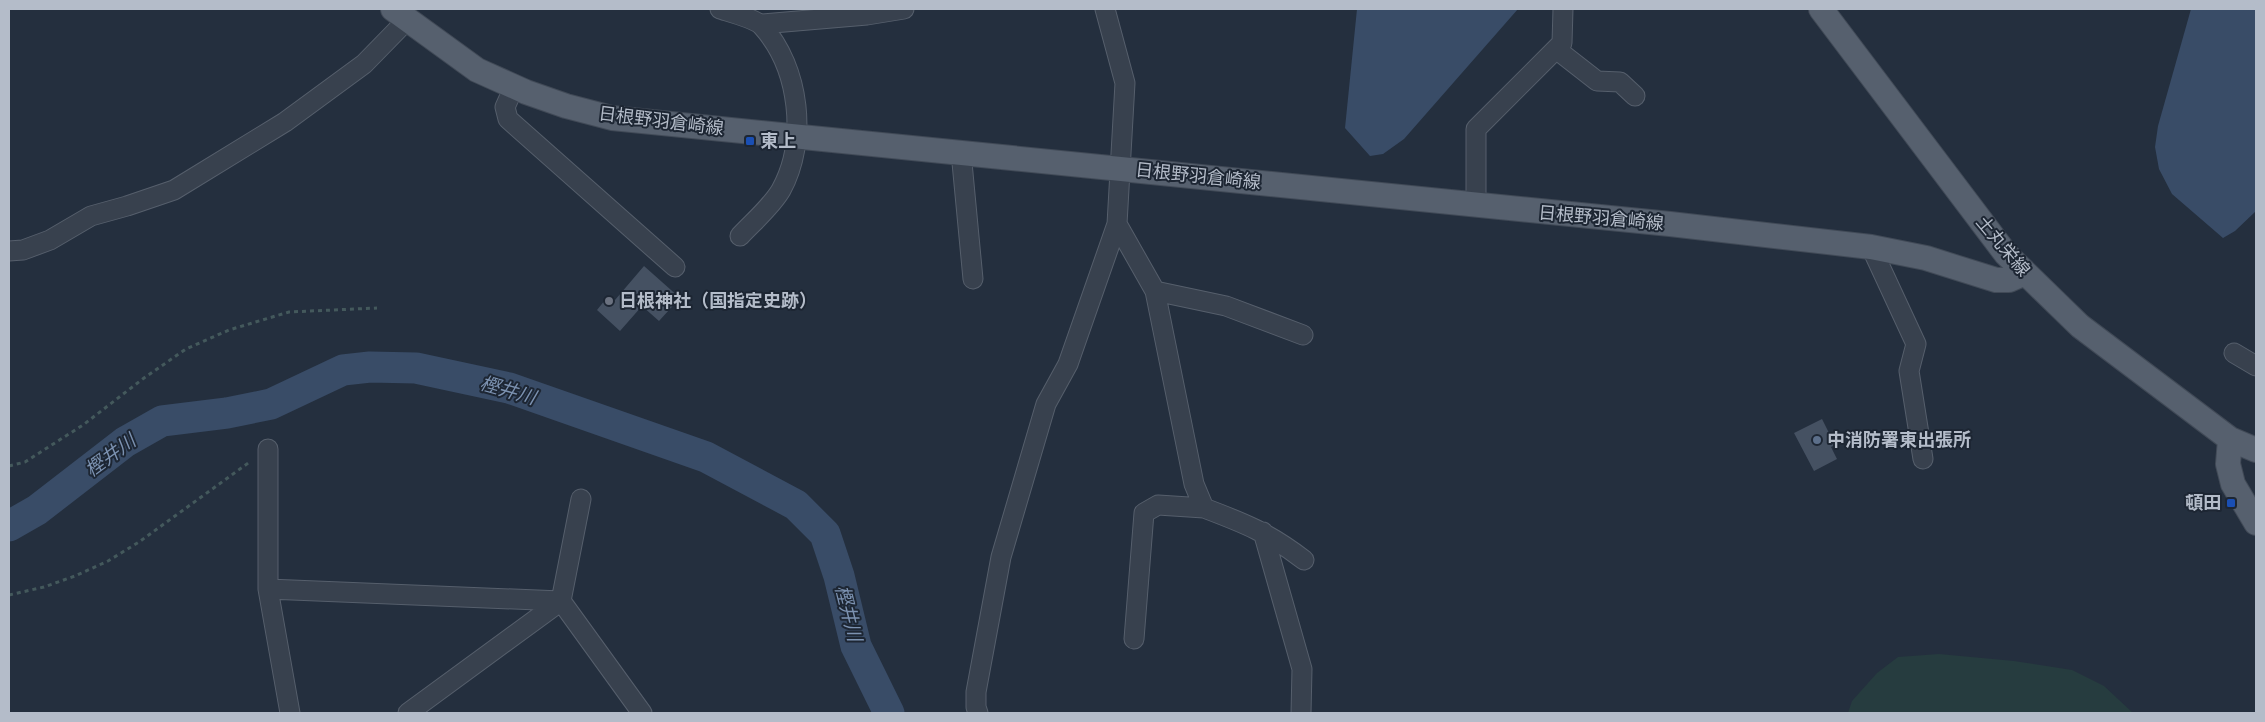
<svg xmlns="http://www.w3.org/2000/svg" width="2265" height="722" font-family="'Asap Condensed','Noto Sans JP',sans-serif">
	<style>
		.green { fill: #263c3f }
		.water { fill: #394c67 }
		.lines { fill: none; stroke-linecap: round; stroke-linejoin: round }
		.river { stroke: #394c67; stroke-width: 31 }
		.building { fill: #455162 }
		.minor-casing { stroke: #565f6c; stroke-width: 21 }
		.major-casing { stroke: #414a57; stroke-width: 26 }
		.path { stroke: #44595c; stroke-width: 3; stroke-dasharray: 4 4; stroke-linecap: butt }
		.minor { stroke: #38414e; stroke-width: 19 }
		.major { stroke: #56606e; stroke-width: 24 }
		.transit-dot { fill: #1a4fb4; stroke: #1d2633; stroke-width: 2 }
		.worship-dot { fill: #6b7280; stroke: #1d2633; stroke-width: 2 }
		.service-dot { fill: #5c6f8a; stroke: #1d2633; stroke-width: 2 }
		.labels { text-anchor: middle; stroke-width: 4; stroke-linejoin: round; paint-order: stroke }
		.street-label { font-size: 18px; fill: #b4bcc9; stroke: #1d2633 }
		.poi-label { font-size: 18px; font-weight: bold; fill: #b4bcc9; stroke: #1d2633; text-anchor: start }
		.water-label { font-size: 19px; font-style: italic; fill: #7c92b1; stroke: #1d2633 }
	</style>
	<rect width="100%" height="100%" fill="#242f3e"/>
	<path class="green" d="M1939,654L2014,661L2072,670L2104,686L2133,713H1848L1852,701L1877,673L1898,657Z"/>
	<path class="water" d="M1357,9H1518L1404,139L1383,154L1370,156L1345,128Z
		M2191,9H2256V211L2235,231L2223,238L2172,194L2159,169L2155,147L2158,126Z"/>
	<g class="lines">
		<path class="river" d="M9,526L37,510L125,442L162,421L227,413L271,404L343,370L370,367L416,368L509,388L706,457L796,505L825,534L839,576L856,646L889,713"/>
	</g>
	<path class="building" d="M644,266L680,298L659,321L642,306L620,331L597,310L609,295L615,300Z
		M1822,419L1835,445L1831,447L1837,459L1814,471L1794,433Z"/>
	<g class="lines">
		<defs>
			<path id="minor" d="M720,9C729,12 756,19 762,26C800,68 808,141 781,190C771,207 753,222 740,236
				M1105,9L1125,83L1117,224L1155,291L1226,306L1303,335
				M761,24L867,15L904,9
				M1556,49L1597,81L1620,82L1635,96
				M514,87L505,107L508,119L675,267
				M961,152L973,279
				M1476,206V129L1562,43L1563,9
				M1871,247L1916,344L1909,371L1923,459
				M9,251L23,250L50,240L91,216L127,206L174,190L285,122L364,64L407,20
				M1155,291L1194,484L1204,508C1244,523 1269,533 1304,560
				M2234,353L2256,366
				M268,449V589L290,713
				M1263,532L1302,669L1301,713
				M268,589L561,601L642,713
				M1134,639L1144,513L1158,505L1204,508
				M408,713L561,601L581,499
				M978,713L976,707V692L1001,557L1046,404L1068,364L1117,224"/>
			<path id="major" d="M393,9L477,70L526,92L566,106L612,118L1670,224L1871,247L1926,258L1996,280H2009L2025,273
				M1821,9L2006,254L2080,326L2230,439L2256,450
				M2230,439L2228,464L2233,484L2256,523"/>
		</defs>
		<use href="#minor" class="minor-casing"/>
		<use href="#major" class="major-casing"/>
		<path class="path" d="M9,466L25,462L83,425L144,378L186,349L229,330L289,312L377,308
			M9,595L44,587L75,576L108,561L139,542L251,461"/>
		<use href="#minor" class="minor"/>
		<use href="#major" class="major"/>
	</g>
	<g class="transit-dot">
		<rect x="745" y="136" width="10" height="10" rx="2.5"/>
		<rect x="2226" y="498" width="10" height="10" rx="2.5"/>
	</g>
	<circle class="worship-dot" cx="609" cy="301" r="5"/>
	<circle class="service-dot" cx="1817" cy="440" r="5"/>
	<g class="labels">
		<g class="street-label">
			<text transform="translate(661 121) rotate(7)" y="6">日根野羽倉崎線</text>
			<text transform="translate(1198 176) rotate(6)" y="6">日根野羽倉崎線</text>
			<text transform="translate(1601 218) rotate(5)" y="6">日根野羽倉崎線</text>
			<text transform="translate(2003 246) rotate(50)" y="6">土丸栄線</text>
		</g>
		<g class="poi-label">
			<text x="760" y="147">東上</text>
			<text x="619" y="307">日根神社（国指定史跡）</text>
			<text x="1827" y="446">中消防署東出張所</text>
			<text x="2221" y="509" text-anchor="end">頓田</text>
		</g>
		<g class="water-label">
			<text transform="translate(508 390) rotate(16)" y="7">樫井川</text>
			<text transform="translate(110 455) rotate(-36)" y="7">樫井川</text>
			<text transform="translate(849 613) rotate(76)" y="7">樫井川</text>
		</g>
	</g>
	<rect width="2265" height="722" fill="none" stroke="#b4bcc9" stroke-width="20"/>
</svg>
